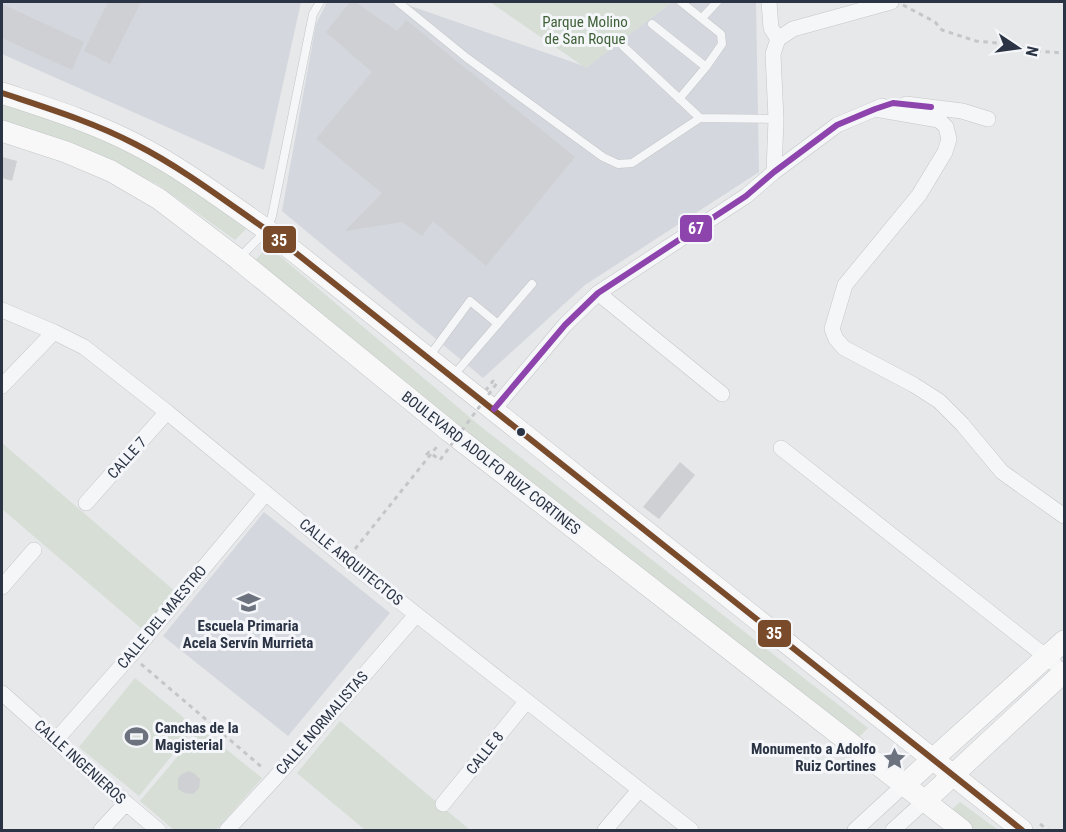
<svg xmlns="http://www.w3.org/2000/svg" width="1066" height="832" font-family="'Roboto Condensed',sans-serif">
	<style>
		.built { fill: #d4d7dd }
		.green { fill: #d6ded6 }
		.building { fill: #ced0d3 }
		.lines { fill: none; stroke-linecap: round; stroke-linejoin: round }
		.lane-casing { stroke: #c4c6c8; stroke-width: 9 }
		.street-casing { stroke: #c4c6c8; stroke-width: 16 }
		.secondary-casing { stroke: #c4c6c8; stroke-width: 22 }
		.path { stroke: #c5c6ca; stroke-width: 3; stroke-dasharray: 4.5 4.5; stroke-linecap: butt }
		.lane { stroke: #f5f6f7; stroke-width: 8 }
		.street { stroke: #f5f6f7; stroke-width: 15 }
		.secondary { stroke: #f8f8f8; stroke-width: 21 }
		.path-bridge { stroke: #c5c6ca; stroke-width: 3; stroke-dasharray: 4.5 4.5; stroke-linecap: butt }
		.bus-1-casing { stroke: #f4f6f9; stroke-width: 10 }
		.bus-2-casing { stroke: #f4f6f9; stroke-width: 10 }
		.bus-1 { stroke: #7a4b2a; stroke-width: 6 }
		.bus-2 { stroke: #8e44ad; stroke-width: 6 }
		.bus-dot { fill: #2b3445; stroke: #f4f6f9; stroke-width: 2 }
		.labels { text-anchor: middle; stroke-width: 6; stroke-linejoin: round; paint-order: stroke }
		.park-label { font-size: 15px; fill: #3f6138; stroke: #f4f6f9 }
		.street-label { font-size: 15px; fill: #2b3445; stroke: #f4f6f9 }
		.poi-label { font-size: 15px; font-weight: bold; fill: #2b3445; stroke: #f4f6f9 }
		.line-badge { stroke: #f4f6f9; stroke-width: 2 }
		.badge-label { font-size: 16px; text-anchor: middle; font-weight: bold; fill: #fff }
	</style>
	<rect width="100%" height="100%" fill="#e6e8ea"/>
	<path class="built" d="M2,2H301L264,170L2,54Z
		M327,2H399L587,67L672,2H756L759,172L585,285L483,378L282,211L316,24Z
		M264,512L390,613L288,736L163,636Z"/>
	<path class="green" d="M490,2H672L586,68Z
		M2,101L82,128L170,172L246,229L235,240L157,184L73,145L2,121Z
		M268,246L480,426L868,728L857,739L477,441L254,262Z
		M2,443L176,592L142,629L2,509Z
		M135,678L195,727L139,796L79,747Z
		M340,721L470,830H365L297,773Z
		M201,729L262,778L216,830H174L140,801Z
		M960,802L998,830H963L945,816Z"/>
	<path class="building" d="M108,2H141L110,64L84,51Z
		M350,2H355L397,31L406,20L575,157L486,266L433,221L422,236L402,222L345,231L382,193L316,139L372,72L326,32Z
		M2,4L84,42L72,70L2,38Z
		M2,157L17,161L12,181L2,178Z
		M680,462L695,475L659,519L643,507Z
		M189,771L195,774L200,779L199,788L193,794L185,793L178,789V778L182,774Z"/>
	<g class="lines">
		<defs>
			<path id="lane" d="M398,2L467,58L603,157L618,164L632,163L700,118L776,119
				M702,18L717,2
				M652,24L706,67
				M623,46L700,118
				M679,99L706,67L722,44L721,34L681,2
				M239,258L267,230L272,216L313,14L320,2
				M428,358L470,301L498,324
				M453,376L532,284"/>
			<path id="street" d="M769,2L771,28L778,39
				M906,104L962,111L988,119
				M875,109L939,120L946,127L949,139L945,152L919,195L845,285L832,329L836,339L844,348L914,385L939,401L962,424L1002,472L1064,516
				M774,172L776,119L773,54L778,39L793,29L891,2
				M598,293L722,394
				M2,310L54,332L84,347L167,412L347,560L691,830
				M2,386L54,332
				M494,409L565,325L598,293L746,196L774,172L837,125L882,106
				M781,448L1054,663
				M86,503L167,412
				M2,587L34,550
				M2,693L126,803L158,830
				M56,740L130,656L266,493
				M443,804L526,702
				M101,830L126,803
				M227,830L275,778L416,615
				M605,830L639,790
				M855,830L904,785
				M893,830L925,801"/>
			<path id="secondary" d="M2,93C47,108 93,122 135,144C182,168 224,200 267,230L1022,830
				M2,131L66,152L111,171L159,199L238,259L449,431L962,830
				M904,785L1064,641
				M925,801L1064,672"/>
		</defs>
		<use href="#lane" class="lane-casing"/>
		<use href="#street" class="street-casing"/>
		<use href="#secondary" class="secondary-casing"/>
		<path class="path" d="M903,5L935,22L942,30L976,41L1009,44L1036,51L1064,53
			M355,549L439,444
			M141,664L264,769
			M1040,824L1048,830"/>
		<use href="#lane" class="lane"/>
		<use href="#street" class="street"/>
		<use href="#secondary" class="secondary"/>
		<path class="path-bridge" d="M426,455L429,452L440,460L497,383L493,381L486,390"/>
		<defs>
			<path id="bus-1" d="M2,93C47,108 93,122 135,144C182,168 224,200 267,230L1022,830"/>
			<path id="bus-2" d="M494,409L565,325L598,293L746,196L774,172L837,125L875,109L893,103L931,107"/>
		</defs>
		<use href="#bus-1" class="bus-1-casing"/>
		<use href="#bus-2" class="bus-2-casing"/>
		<use href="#bus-1" class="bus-1"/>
		<use href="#bus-2" class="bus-2"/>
	</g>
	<defs>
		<symbol id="school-bare" viewBox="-9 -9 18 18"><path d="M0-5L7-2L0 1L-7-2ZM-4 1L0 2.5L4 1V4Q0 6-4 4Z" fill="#6c737f" stroke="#f4f6f9" stroke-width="2.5" paint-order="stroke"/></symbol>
		<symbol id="stadium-bare" viewBox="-9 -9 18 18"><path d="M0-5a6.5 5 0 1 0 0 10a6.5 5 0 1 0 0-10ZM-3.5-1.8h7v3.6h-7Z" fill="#6c737f" stroke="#f4f6f9" stroke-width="2.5" paint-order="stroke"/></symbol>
		<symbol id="sight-bare" viewBox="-9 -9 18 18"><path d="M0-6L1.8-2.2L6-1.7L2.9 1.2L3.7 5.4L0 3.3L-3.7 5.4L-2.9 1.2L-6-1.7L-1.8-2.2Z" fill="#6c737f" stroke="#f4f6f9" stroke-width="2.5" paint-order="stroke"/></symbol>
	</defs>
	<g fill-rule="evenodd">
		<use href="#school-bare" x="232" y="586" width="33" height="33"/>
		<use href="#stadium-bare" x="120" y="720" width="33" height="33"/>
		<use href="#sight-bare" x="878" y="742" width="33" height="33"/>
	</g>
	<circle class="bus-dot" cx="521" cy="432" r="5"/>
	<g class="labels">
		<g class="park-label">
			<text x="585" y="27">Parque Molino<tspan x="585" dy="17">de San Roque</tspan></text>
		</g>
		<g class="street-label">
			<text transform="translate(127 458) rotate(-48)" y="5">CALLE 7</text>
			<text transform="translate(491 463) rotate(38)" y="5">BOULEVARD ADOLFO RUIZ CORTINES</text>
			<text transform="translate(351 562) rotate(39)" y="5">CALLE ARQUITECTOS</text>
			<text transform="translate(162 617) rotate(-50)" y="5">CALLE DEL MAESTRO</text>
			<text transform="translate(322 723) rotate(-49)" y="5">CALLE NORMALISTAS</text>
			<text transform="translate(485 753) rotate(-51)" y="5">CALLE 8</text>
			<text transform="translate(80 762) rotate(42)" y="5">CALLE INGENIEROS</text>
		</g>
		<g class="poi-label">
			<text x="248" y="631">Escuela Primaria<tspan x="248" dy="17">Acela Servín Murrieta</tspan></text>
			<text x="155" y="733" text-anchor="start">Canchas de la<tspan x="155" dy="17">Magisterial</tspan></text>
			<text x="876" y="754" text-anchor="end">Monumento a Adolfo<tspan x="876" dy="17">Ruiz Cortines</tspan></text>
		</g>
	</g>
	<g class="line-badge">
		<rect x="679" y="214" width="34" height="29" rx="6" fill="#8e44ad"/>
		<rect x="262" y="225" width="35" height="29" rx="6" fill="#7a4b2a"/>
		<rect x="757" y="619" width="35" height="29" rx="6" fill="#7a4b2a"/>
	</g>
	<g class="badge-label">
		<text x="696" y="234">67</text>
		<text x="279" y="246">35</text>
		<text x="774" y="639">35</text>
	</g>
	<rect width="1066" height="832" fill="none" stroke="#2b3445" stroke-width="6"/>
	<g transform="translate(1018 48) rotate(103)" stroke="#f4f6f9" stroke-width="4.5" paint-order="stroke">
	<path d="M0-4.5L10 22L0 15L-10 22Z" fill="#2b3445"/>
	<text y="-9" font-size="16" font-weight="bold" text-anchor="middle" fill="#2b3445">N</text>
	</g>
</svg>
